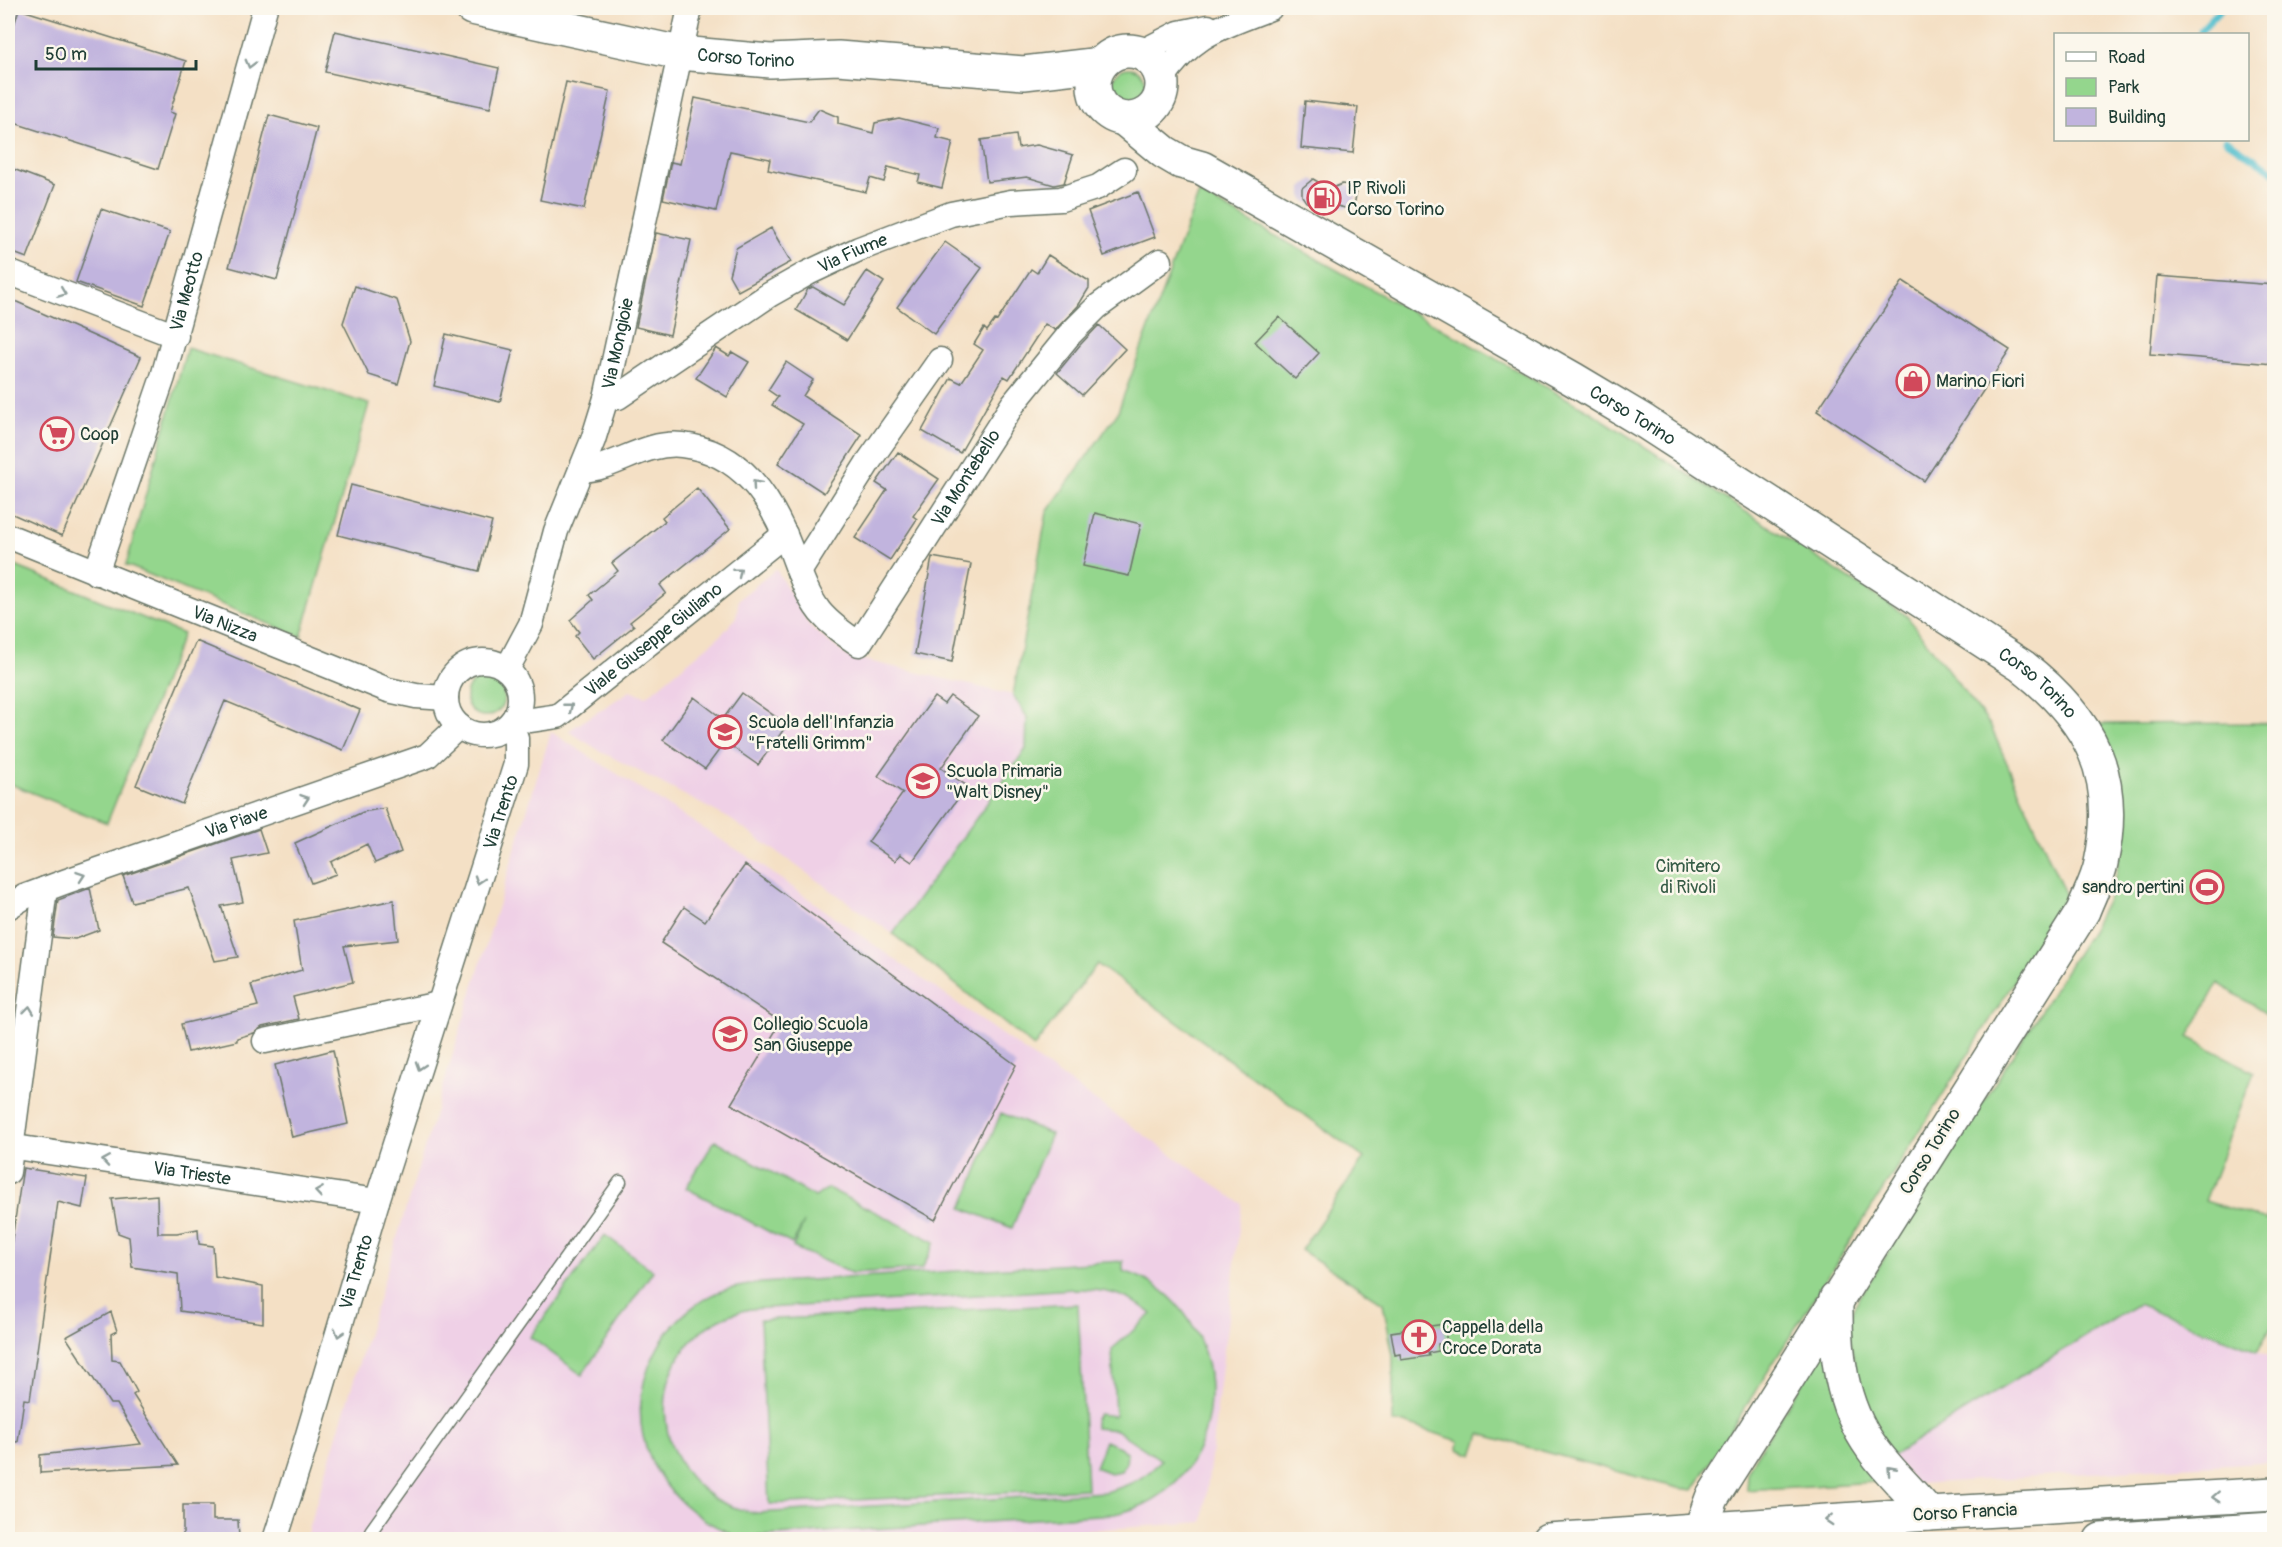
<svg xmlns="http://www.w3.org/2000/svg" width="2282" height="1547" font-family="Pangolin,sans-serif">
	<style>
		.built { fill: #efd0e6 }
		.green { fill: #94d68d; stroke: #5a8a60; stroke-width: 1.5; fill-rule: evenodd }
		.lines { fill: none; stroke-linecap: round; stroke-linejoin: round }
		.stream { stroke: #53bfce; stroke-width: 7 }
		.building { fill: #c1b4de }
		.service-casing { stroke: #6a7667; stroke-width: 15 }
		.minor-casing { stroke: #6a7667; stroke-width: 27 }
		.secondary-casing { stroke: #6a7667; stroke-width: 36 }
		.primary-casing { stroke: #6a7667; stroke-width: 36 }
		.service { stroke: #fff; stroke-width: 12 }
		.minor { stroke: #fff; stroke-width: 24 }
		.secondary { stroke: #fff; stroke-width: 33 }
		.primary { stroke: #fff; stroke-width: 33 }
		.oneway { stroke: #8f9e9a }
		.labels { text-anchor: middle; stroke-width: 5; stroke-linejoin: round; paint-order: stroke }
		.street-label { font-size: 18px; fill: #1f3d34; stroke: #fbf7ec }
		.poi-label { font-size: 18px; fill: #1f3d34; stroke: #fbf7ec; text-anchor: start }
		.park-label { font-size: 18px; fill: #365c46; stroke: #fbf7ec }
	</style>
	<rect width="100%" height="100%" fill="#fbf7ec"/>
	<filter id="ink" filterUnits="userSpaceOnUse"><feTurbulence type="fractalNoise" baseFrequency=".0167" numOctaves="2"/><feDisplacementMap in="SourceGraphic" scale="12" xChannelSelector="R" yChannelSelector="G"/><feConvolveMatrix kernelMatrix="1 2 1 2 8 2 1 2 1" color-interpolation-filters="sRGB"/></filter>
	<filter id="wash" filterUnits="userSpaceOnUse"><feTurbulence type="fractalNoise" baseFrequency=".008" numOctaves="4" result="noise"/><feDisplacementMap in="SourceGraphic" scale="24" xChannelSelector="R" yChannelSelector="G"/><feGaussianBlur stdDeviation="1.35" result="paint"/><feColorMatrix in="noise" values="0 0 0 0 0 0 0 0 0 0 0 0 0 0 0 0 0 1.4 0 .05"/><feComposite in="paint" operator="in"/></filter>
	<g filter="url(#wash)">
		<rect width="100%" height="100%" fill="#f4e0c5"/>
		<path class="built" d="M776,569L811,628L847,656L1013,695L1028,717L1026,749L893,934L730,819L602,752L568,731L630,691L647,696L722,634L736,618L739,599Z
			M551,732L758,863L1242,1204L1203,1522L953,1540H305Z
			M2138,1304L2274,1358V1461L1917,1484L1892,1456Z"/>
		<path class="green" d="M1112 85a17 17 0 1 1 34 0a17 17 0 1 1-34 0Z
			M1199,193L1591,412L1906,615L1990,725L2067,898L1693,1490L1678,1488L1480,1434L1473,1455L1458,1449L1459,1441L1404,1423H1393V1355L1383,1303L1301,1250L1364,1158L1097,964L1034,1047L893,934L1026,749L1027,717L1013,695L1047,512L1117,414Z
			M187,348L369,404L301,637L126,565Z
			M8,563L183,634L107,823L8,783Z
			M466 697a19 19 0 1 1 38 0a19 19 0 1 1-38 0Z
			M2274,723V1019L2218,983L2188,1037L2254,1072L2205,1201L2266,1220L2274,1197V1323L2257,1351L2138,1304L1892,1456L1862,1406L1848,1329L1853,1308L2091,931L2108,898L2117,872L2122,825L2094,724Z
			M1001,1113L1051,1134L1012,1228L962,1208Z
			M715,1140L815,1197L828,1188L935,1242L922,1269L851,1273L793,1247L804,1222L792,1244L686,1188Z
			M605,1235L653,1271L582,1375L530,1337Z
			M1123,1261V1271C1242,1306 1239,1491 1114,1514L731,1538L730,1533C657,1503 617,1428 655,1353C668,1327 689,1306 716,1293C730,1287 746,1286 761,1283ZM1074,1289C1104,1289 1128,1294 1152,1314L1112,1349L1115,1416L1098,1414L1095,1419V1428L1116,1430L1161,1460C1148,1477 1126,1487 1105,1492L757,1513C640,1495 632,1333 750,1309Z
			M1078,1304L1087,1489L769,1504L760,1320Z
			M1830,1338L1891,1481L1746,1490L1747,1474L1754,1459Z
			M1105,1441L1120,1447L1127,1454L1126,1464L1121,1471L1110,1473L1095,1467Z"/>
		<g class="lines">
			<path class="stream" d="M2201,34V30L2222,8
				M2226,140L2274,172"/>
		</g>
		<g id="blocks">
			<path class="building" d="M19,9L186,61L170,112L175,114L158,169L8,121V45Z
				M335,31L499,68L490,108L325,72Z
				M566,82L610,91L584,209L540,200Z
				M695,98L809,122L819,109L838,117V124L873,133L875,123L899,118L939,128L937,138L953,142L942,188L918,182L920,175L888,167L884,182L870,178L866,192L768,170L770,159L730,151L716,211L663,199L671,162L680,164Z
				M1305,101L1358,107L1353,153L1301,148Z
				M269,115L317,128L277,280L229,267Z
				M1016,135L1018,148L1037,145L1073,155L1064,183L1054,185L1027,177L987,182L981,140Z
				M8,167L55,185L27,258L8,251Z
				M1313,179L1330,189L1342,184L1350,185L1356,194L1355,201L1353,205L1345,208L1337,206L1329,197L1314,205L1306,202L1302,196V188Z
				M1138,192L1155,237L1104,256L1088,211Z
				M101,209L170,232L144,306L76,282Z
				M771,228L791,262L738,291L729,275L736,248Z
				M656,233L691,240L670,335L636,327Z
				M945,242L982,268L934,334L897,307Z
				M1048,255L1089,281V288L1078,306L1055,330L1045,324L1009,379L1004,376L960,453L922,431L951,378L961,383L983,350L974,344L984,328L987,331L995,320L997,321L1031,269L1037,273Z
				M867,271L884,282L847,340L796,310L808,289L813,287L844,305Z
				M2157,276L2274,285V364L2150,354Z
				M1903,281L2010,350L1924,481L1817,411Z
				M355,286L397,300L410,341L398,384L369,375L343,323Z
				M8,298L141,357L62,536L8,512Z
				M1279,317L1319,353L1295,379L1255,342Z
				M1099,325L1125,349L1082,395L1057,373L1080,345Z
				M446,334L513,350L500,402L434,386Z
				M716,348L729,356L732,352L749,362L727,397L696,378Z
				M786,362L813,380L803,396L862,435L824,493L778,463L803,424L772,405L778,397L768,390Z
				M898,452L939,479L913,516L917,519L890,560L855,538L887,490L876,483Z
				M351,485L492,522L479,571L338,535Z
				M697,488L730,529L660,585L666,593L630,622L634,626L593,659L575,636L579,632L570,620L593,600L589,595L618,571L612,563L665,521L662,517Z
				M1095,513L1141,524L1129,576L1083,566Z
				M932,557L971,564L952,662L915,654Z
				M196,641L360,710L343,750L225,701L182,804L136,785Z
				M742,693L787,725L758,765L725,742L705,769L663,740L694,697L723,719Z
				M950,696L978,716L941,768L967,786L912,862L900,854L895,861L868,842L903,793L878,776L934,697L944,704Z
				M385,808L401,852L375,863L367,844L331,862L336,874L311,883L295,843L363,812Z
				M259,829L267,853L233,860L243,902L221,906L238,957L215,961L189,888L132,902L123,876Z
				M745,865L1016,1065L935,1220L731,1104L781,1022L661,943L684,907L705,921Z
				M90,888L99,930L75,939L53,937L58,900Z
				M394,900L398,940L344,946L353,982L293,997L299,1019L262,1027L254,1033L237,1038V1041L188,1052L181,1024L258,1006L251,985L302,970L294,921Z
				M333,1050L348,1124L292,1137L275,1065Z
				M23,1168L87,1178L82,1208L58,1202L30,1400L24,1399L18,1442L8,1441V1265Z
				M157,1195L158,1233H177L198,1229L199,1244L213,1246L215,1277L263,1286V1323L180,1311L178,1274L132,1267L129,1237L118,1233L112,1199Z
				M111,1312L117,1331L111,1334L112,1360L120,1361L137,1392L133,1395L178,1465L40,1473V1455L141,1444L117,1404H110L66,1337Z
				M1444,1324L1447,1343L1438,1344L1439,1351L1428,1353L1429,1356L1401,1360L1400,1354L1395,1355L1391,1332Z
				M183,1505H213V1520H238L239,1539H183Z"/>
		</g>
	</g>
	<g filter="url(#ink)">
		<use href="#blocks" fill-opacity="0" stroke="#6a7667" stroke-width="1.5"/>
		<g class="lines">
			<defs>
				<path id="service" d="M372,1540L371,1531L620,1182"/>
				<g id="minor">
					<path d="M1140,53L1179,33L1208,27"/>
					<path d="M1162,79C1194,32 1221,28 1270,8"/>
					<path d="M8,272L176,336"/>
					<path id="s1" d="M606,398L618,397L769,295L808,273L859,249L951,214L1011,202L1061,199L1098,187L1124,170"/>
					<path id="s2" d="M581,470C616,469 643,441 682,445C742,452 771,498 791,550C799,571 806,594 820,612C831,625 844,634 859,644L1013,404L1069,335L1097,307L1160,261"/>
					<path id="s3" d="M8,536L388,690L416,696L446,698"/>
					<path d="M799,572L869,461L940,360"/>
					<path id="s4" d="M96,573L163,377L265,8"/>
					<circle cx="483" cy="698" r="37"/>
					<path id="s5" d="M507,669L531,624L556,531L593,440L606,398L690,8"/>
					<path id="s6" d="M515,717L531,720L558,716L785,534"/>
					<path id="s7" d="M8,907L24,897L67,881L427,756L459,726"/>
					<path d="M265,1041L439,1004"/>
					<path id="s8" d="M8,1146L377,1201"/>
					<path d="M8,1172L45,889"/>
					<path id="s9" d="M275,1540L302,1455L377,1201L516,764V738L510,724"/>
				</g>
				<path id="secondary" d="M1548,1540L1929,1514"/>
				<g id="primary">
					<path id="s10" d="M472,8L680,53L770,61L838,58L1024,73L1101,64"/>
					<circle cx="1128" cy="85" r="34"/>
					<path id="s11" d="M1124,119L1164,152L1181,162L1202,168L1573,379L1645,422L2022,666C2091,720 2120,775 2101,863C2098,879 2089,895 2083,911L1712,1498L1701,1528L1699,1540"/>
					<path d="M1836,1299C1835,1351 1840,1404 1872,1448C1888,1471 1911,1492 1929,1514L2274,1494"/>
					<path d="M2101,1540L2274,1529"/>
				</g>
			</defs>
			<use href="#service" class="service-casing"/>
			<use href="#minor" class="minor-casing"/>
			<use href="#secondary" class="secondary-casing"/>
			<use href="#primary" class="primary-casing"/>
			<use href="#service" class="service"/>
			<use href="#minor" class="minor"/>
			<use href="#secondary" class="secondary"/>
			<use href="#primary" class="primary"/>
		</g>
		<defs><path id="oneway-chevron" d="M-2-3.5L2.5 0L-2 3.5" fill="none" stroke-width="1.6" stroke-linecap="round" stroke-linejoin="round" transform="scale(1.5)"/></defs>
		<g class="oneway">
			<use href="#oneway-chevron" transform="translate(250 64) rotate(105)"/>
			<use href="#oneway-chevron" transform="translate(62 293) rotate(21)"/>
			<use href="#oneway-chevron" transform="translate(756 484) rotate(-131)"/>
			<use href="#oneway-chevron" transform="translate(738 572) rotate(-39)"/>
			<use href="#oneway-chevron" transform="translate(569 707) rotate(-39)"/>
			<use href="#oneway-chevron" transform="translate(305 799) rotate(-19)"/>
			<use href="#oneway-chevron" transform="translate(81 876) rotate(-19)"/>
			<use href="#oneway-chevron" transform="translate(479 880) rotate(108)"/>
			<use href="#oneway-chevron" transform="translate(29 1010) rotate(-83)"/>
			<use href="#oneway-chevron" transform="translate(420 1066) rotate(108)"/>
			<use href="#oneway-chevron" transform="translate(106 1161) rotate(-171)"/>
			<use href="#oneway-chevron" transform="translate(319 1192) rotate(-172)"/>
			<use href="#oneway-chevron" transform="translate(339 1333) rotate(107)"/>
			<use href="#oneway-chevron" transform="translate(1891 1470) rotate(-132)"/>
			<use href="#oneway-chevron" transform="translate(2216 1497) rotate(177)"/>
			<use href="#oneway-chevron" transform="translate(1829 1520) rotate(177)"/>
		</g>
	</g>
	<defs>
		<symbol id="fuel-ring" viewBox="-11 -11 22 22"><circle r="9.5" fill="#fbf7ec" stroke="#d1495b" stroke-width="1.5"/><path d="M-5.5-6h7V0h2V4h1.3V-2.5L3-4.5l.8-.8L6-3V5H2.5V1h-1V6h-7ZM-4.2-4.7v3.2H.2V-4.7Z" fill="#d1495b"/></symbol>
		<symbol id="shop-ring" viewBox="-11 -11 22 22"><circle r="9.5" fill="#fbf7ec" stroke="#d1495b" stroke-width="1.5"/><path d="M-5-2.5h2.3a2.7 3.5 0 0 1 5.4 0H5L5.5 6h-11ZM-1.5-2.5h3a1.5 2.3 0 0 0-3 0Z" fill="#d1495b"/></symbol>
		<symbol id="supermarket-ring" viewBox="-11 -11 22 22"><circle r="9.5" fill="#fbf7ec" stroke="#d1495b" stroke-width="1.5"/><path d="M-6-5.5h2.5l.6 2H6L4.5 2H-2.5L-4.4-4H-6ZM-1.5 3.2a1.3 1.3 0 1 0 .1 0ZM3 3.2a1.3 1.3 0 1 0 .1 0Z" fill="#d1495b"/></symbol>
		<symbol id="school-ring" viewBox="-11 -11 22 22"><circle r="9.5" fill="#fbf7ec" stroke="#d1495b" stroke-width="1.5"/><path d="M0-5L7-2L0 1L-7-2ZM-4 1L0 2.5L4 1V4Q0 6-4 4Z" fill="#d1495b"/></symbol>
		<symbol id="stadium-ring" viewBox="-11 -11 22 22"><circle r="9.5" fill="#fbf7ec" stroke="#d1495b" stroke-width="1.5"/><path d="M0-5a6.5 5 0 1 0 0 10a6.5 5 0 1 0 0-10ZM-3.5-1.8h7v3.6h-7Z" fill="#d1495b"/></symbol>
		<symbol id="church-ring" viewBox="-11 -11 22 22"><circle r="9.5" fill="#fbf7ec" stroke="#d1495b" stroke-width="1.5"/><path d="M-1.2-6h2.4v3.5h3.3v2.4h-3.3V6h-2.4V-.1h-3.3v-2.4h3.3Z" fill="#d1495b"/></symbol>
	</defs>
	<g fill-rule="evenodd">
		<use href="#fuel-ring" x="1305" y="179" width="38" height="38"/>
		<use href="#shop-ring" x="1894" y="362" width="38" height="38"/>
		<use href="#supermarket-ring" x="38" y="415" width="38" height="38"/>
		<use href="#school-ring" x="706" y="713" width="38" height="38"/>
		<use href="#school-ring" x="904" y="762" width="38" height="38"/>
		<use href="#stadium-ring" x="2188" y="868" width="38" height="38"/>
		<use href="#school-ring" x="711" y="1015" width="38" height="38"/>
		<use href="#church-ring" x="1400" y="1318" width="38" height="38"/>
	</g>
	<g class="labels">
		<g class="street-label">
			<text dy="6" stroke="none"><textPath href="#s10" startOffset="279">Corso Torino</textPath></text>
			<text dy="6" stroke="none"><textPath href="#s1" startOffset="288">Via Fiume</textPath></text>
			<text dy="6" stroke="none"><textPath href="#s4" startOffset="296">Via Meotto</textPath></text>
			<text dy="6" stroke="none"><textPath href="#s5" startOffset="345">Via Mongioie</textPath></text>
			<text dy="6" stroke="none"><textPath href="#s11" startOffset="590">Corso Torino</textPath></text>
			<text dy="6" stroke="none"><textPath href="#s2" startOffset="582">Via Montebello</textPath></text>
			<text dy="6" stroke="none"><textPath href="#s3" startOffset="234">Via Nizza</textPath></text>
			<text dy="6" stroke="none"><textPath href="#s6" startOffset="166">Viale Giuseppe Giuliano</textPath></text>
			<text dy="6" stroke="none"><textPath href="#s11" startOffset="1076">Corso Torino</textPath></text>
			<text dy="6" stroke="none"><textPath href="#s9" startOffset="762">Via Trento</textPath></text>
			<text dy="6" stroke="none"><textPath href="#s7" startOffset="244">Via Piave</textPath></text>
			<text transform="translate(1930 1151) rotate(-58)" y="6">Corso Torino</text>
			<text dy="6" stroke="none"><textPath href="#s8" startOffset="186">Via Trieste</textPath></text>
			<text dy="6" stroke="none"><textPath href="#s9" startOffset="280">Via Trento</textPath></text>
			<text transform="translate(1965 1512) rotate(-3)" y="6">Corso Francia</text>
		</g>
		<g class="poi-label">
			<text x="1347" y="194">IP Rivoli<tspan x="1347" dy="21">Corso Torino</tspan></text>
			<text x="1936" y="387">Marino Fiori</text>
			<text x="80" y="440">Coop</text>
			<text x="748" y="728">Scuola dell'Infanzia<tspan x="748" dy="21">"Fratelli Grimm"</tspan></text>
			<text x="946" y="777">Scuola Primaria<tspan x="946" dy="21">"Walt Disney"</tspan></text>
			<text x="2184" y="893" text-anchor="end">sandro pertini</text>
			<text x="753" y="1030">Collegio Scuola<tspan x="753" dy="21">San Giuseppe</tspan></text>
			<text x="1442" y="1333">Cappella della<tspan x="1442" dy="21">Croce Dorata</tspan></text>
		</g>
		<g class="park-label">
			<text x="1688" y="872">Cimitero<tspan x="1688" dy="21">di Rivoli</tspan></text>
		</g>
	</g>
	<rect width="2282" height="1547" fill="none" stroke="#fbf7ec" stroke-width="30"/>
	<rect x="2054" y="33" width="195" height="108" fill="#fbf7ec" stroke="#a3ada2" stroke-width="1.5"/>
	<rect x="2066" y="52" width="30" height="9" fill="#ffffff" stroke="#a3ada2" stroke-width="1.5"/>
	<text x="2108" y="63" font-size="18" fill="#1f3d34">Road</text>
	<rect x="2066" y="78" width="30" height="18" fill="#94d68d" stroke="#a3ada2" stroke-width="1.5"/>
	<text x="2108" y="93" font-size="18" fill="#1f3d34">Park</text>
	<rect x="2066" y="108" width="30" height="18" fill="#c1b4de" stroke="#a3ada2" stroke-width="1.5"/>
	<text x="2108" y="123" font-size="18" fill="#1f3d34">Building</text>
	<path d="M36 60v9h160v-9" fill="none" stroke="#1f3d34" stroke-width="3"/>
	<text x="45" y="60" font-size="18" fill="#1f3d34" stroke="#fbf7ec" stroke-width="4.5" paint-order="stroke">50 m</text>
</svg>
